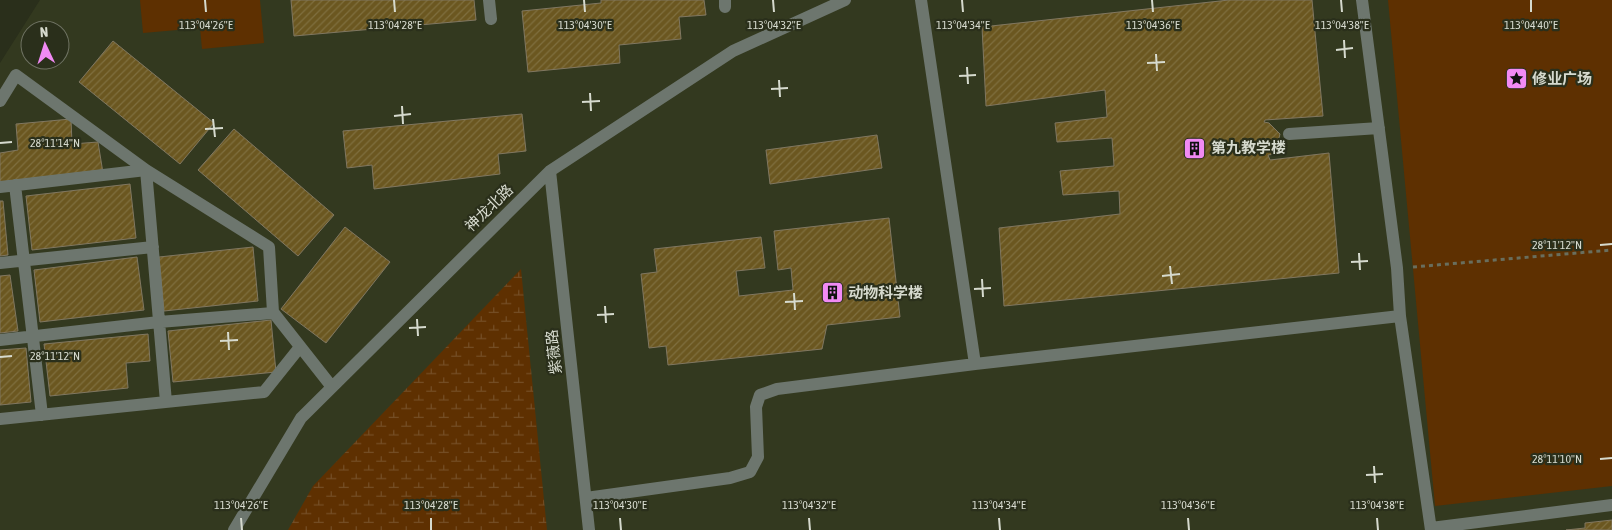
<svg xmlns="http://www.w3.org/2000/svg" width="1612" height="530" font-family="'Asap Condensed','Noto Sans SC',sans-serif">
	<style>
		.built { fill: #33391f; fill-rule: evenodd }
		.green { fill: #5e3001 }
		.wetland { fill: url(#wetland-marsh) }
		.building { fill: url(#building-hatch); stroke: #807761 }
		.lines { fill: none; stroke-linecap: round; stroke-linejoin: round }
		.path { stroke: #696e5d; stroke-width: 3; stroke-dasharray: 4 4; stroke-linecap: butt }
		.minor { stroke: #6d766e; stroke-width: 12 }
		.ticks { fill: none; stroke: #d6dace; stroke-width: 2 }
		.labels { text-anchor: middle; stroke-width: 4.5; stroke-linejoin: round; paint-order: stroke }
		.poi-label { font-size: 15px; font-weight: bold; fill: #d6dace; stroke: #2a2f1b; text-anchor: start }
		.street-label { font-size: 15px; fill: #d6dace; stroke: #2a2f1b }
		.ticks-label { font-size: 12px; text-anchor: middle; fill: #d6dace; stroke: #2a2f1b; stroke-width: 4.5; stroke-linejoin: round; paint-order: stroke }
	</style>
	<defs>
		<pattern id="wetland-marsh" width="20" height="14" patternUnits="userSpaceOnUse" patternTransform="scale(1.25)"><rect width="20" height="14" fill="#5e3001"/><path d="M1 5h8M5 5V1M11 12h8M15 12V8" fill="none" stroke="#744d25"/></pattern>
		<pattern id="building-hatch" width="6" height="6" patternUnits="userSpaceOnUse" patternTransform="scale(1.25)"><rect width="6" height="6" fill="#6b5720"/><path d="M-1 1l2-2M0 6l6-6M5 7l2-2" fill="none" stroke="#7f6f3f"/></pattern>
	</defs>
	<rect width="100%" height="100%" fill="#2a2f1b"/>
	<path class="built" d="M40,0H1612V530H0V63ZM30,30H60V60H30Z"/>
	<path class="green" d="M140,0H260L264,43L202,49L200,28L143,33Z
		M1388,0H1612V486L1435,506Z"/>
	<path class="wetland" d="M521,269L547,530H288L313,486Z"/>
	<path class="building" d="M291,0H474L476,20L294,36Z
		M601,0H704L706,15L679,17L681,39L619,45L620,63L528,72L522,11L601,3Z
		M1229,0H1312L1323,116L1265,120L1264,122L1269,123L1280,134L1275,154L1268,155L1270,160L1329,153L1339,273L1004,306L999,228L1120,214L1119,191L1063,195L1060,171L1114,166L1112,138L1057,142L1055,123L1107,117L1105,90L986,106L982,27Z
		M113,41L214,123L180,164L79,82Z
		M522,114L526,151L498,154L500,174L374,189L372,165L347,168L343,131Z
		M71,119L72,144L98,142L103,173L0,182V153L18,150L16,124Z
		M234,129L334,215L298,256L198,170Z
		M877,135L882,168L770,184L766,150Z
		M130,184L136,238L32,250L26,196Z
		M0,201H3L8,255L0,256Z
		M889,218L900,317L827,325L822,349L668,365L666,346L649,348L641,274L657,272L654,249L761,237L765,268L736,271L739,296L793,290L791,268L778,270L774,231Z
		M345,227L390,262L326,343L281,309Z
		M253,247L258,301L164,311L159,257Z
		M137,257L144,310L40,322L34,270Z
		M10,275L18,331L0,333V276Z
		M271,320L276,372L173,382L168,331Z
		M148,334L150,361L126,363L128,388L50,396L44,344Z
		M26,348L31,402L0,405V350Z
		M1612,520V530H1566L1585,528V523Z"/>
	<g class="lines">
		<path class="path" d="M1413,267L1612,250"/>
		<path class="minor" d="M489,0L491,19
			M725,0V7
			M921,0L975,364L1400,316
			M1362,0L1397,268L1400,316L1431,530
			M0,101L16,75L146,170L269,247L273,312L332,387
			M1289,134L1379,128
			M550,171L589,530
			M15,185L42,415
			M0,187L146,170L166,402
			M0,263L153,247
			M0,340L159,322L273,313
			M0,419L264,392L300,347
			M586,498L730,478L750,472L758,457L756,407L760,395L777,389L975,364
			M1431,528L1612,505
			M234,530L301,418L550,171L733,51L845,0"/>
	</g>
	<path class="ticks" d="M205,0L206,12M394,0L395,12M584,0L585,12M773,0L774,12M962,0L963,12M1152,0L1153,12M1341,0L1342,12M1531,0V12M1344,40L1345,58M1336,50L1353,48M1156,54L1157,71M1147,63L1165,62M967,67L968,84M959,76L976,75M779,80L780,97M771,89L788,88M590,93L591,111M582,102L600,101M402,106L403,124M394,116L411,114M213,119L215,137M205,129L223,128M0,143L12,142M1600,245L1612,244M1359,253L1360,270M1351,262L1368,261M1170,266L1172,284M1162,276L1180,274M982,279L983,297M974,289L991,288M794,293L795,310M785,302L803,301M605,306L606,323M597,315L614,314M417,319L418,336M409,328L426,327M228,332L229,350M220,341L238,340M0,357L12,356M1600,459L1612,458M1374,466L1375,483M1366,475L1383,474M241,518L242,530M431,518V530M620,518L621,530M809,518L810,530M999,518L1000,530M1188,518L1189,530M1377,518L1378,530"/>
	<defs>
		<symbol id="sight-square" viewBox="-11 -11 22 22"><rect x="-9" y="-9" width="18" height="18" rx="4" fill="#f18af4" stroke="#2a2f1b"/><path d="M0-6L1.8-2.2L6-1.7L2.9 1.2L3.7 5.4L0 3.3L-3.7 5.4L-2.9 1.2L-6-1.7L-1.8-2.2Z" fill="#111"/></symbol>
		<symbol id="building-square" viewBox="-11 -11 22 22"><rect x="-9" y="-9" width="18" height="18" rx="4" fill="#f18af4" stroke="#2a2f1b"/><path d="M-4-6H4V6H1V3H-1V6H-4ZM-2.5-4.3h1.7v1.8h-1.7ZM.8-4.3h1.7v1.8H.8ZM-2.5-1h1.7V.8h-1.7ZM.8-1h1.7V.8H.8Z" fill="#111"/></symbol>
	</defs>
	<g fill-rule="evenodd">
		<use href="#sight-square" x="1504" y="66" width="25" height="25"/>
		<use href="#building-square" x="1182" y="136" width="25" height="25"/>
		<use href="#building-square" x="820" y="280" width="25" height="25"/>
	</g>
	<g class="labels">
		<g class="poi-label">
			<text x="1532" y="84">修业广场</text>
			<text x="1211" y="153">第九教学楼</text>
			<text x="848" y="298">动物科学楼</text>
		</g>
		<g class="street-label">
			<text transform="translate(489 208) rotate(-44)" y="5">神龙北路</text>
			<text transform="translate(554 352) rotate(-96)" y="5">紫薇路</text>
		</g>
	</g>
	<g class="ticks-label">
		<text x="206" y="29">113°04'26"E</text>
		<text x="395" y="29">113°04'28"E</text>
		<text x="585" y="29">113°04'30"E</text>
		<text x="774" y="29">113°04'32"E</text>
		<text x="963" y="29">113°04'34"E</text>
		<text x="1153" y="29">113°04'36"E</text>
		<text x="1342" y="29">113°04'38"E</text>
		<text x="1531" y="29">113°04'40"E</text>
		<text x="55" y="147">28°11'14"N</text>
		<text x="1557" y="249">28°11'12"N</text>
		<text x="55" y="360">28°11'12"N</text>
		<text x="1557" y="463">28°11'10"N</text>
		<text x="241" y="509">113°04'26"E</text>
		<text x="431" y="509">113°04'28"E</text>
		<text x="620" y="509">113°04'30"E</text>
		<text x="809" y="509">113°04'32"E</text>
		<text x="999" y="509">113°04'34"E</text>
		<text x="1188" y="509">113°04'36"E</text>
		<text x="1377" y="509">113°04'38"E</text>
	</g>
	<g transform="translate(45 45) rotate(356)"><circle r="24" fill="#2a2f1b" stroke="#6f7363"/>
	<path d="M0-4L9 19L0 12L-9 19Z" fill="#f18af4"/>
	<text y="-8" font-size="14" font-weight="bold" text-anchor="middle" fill="#d6dace">N</text>
	</g>
</svg>
